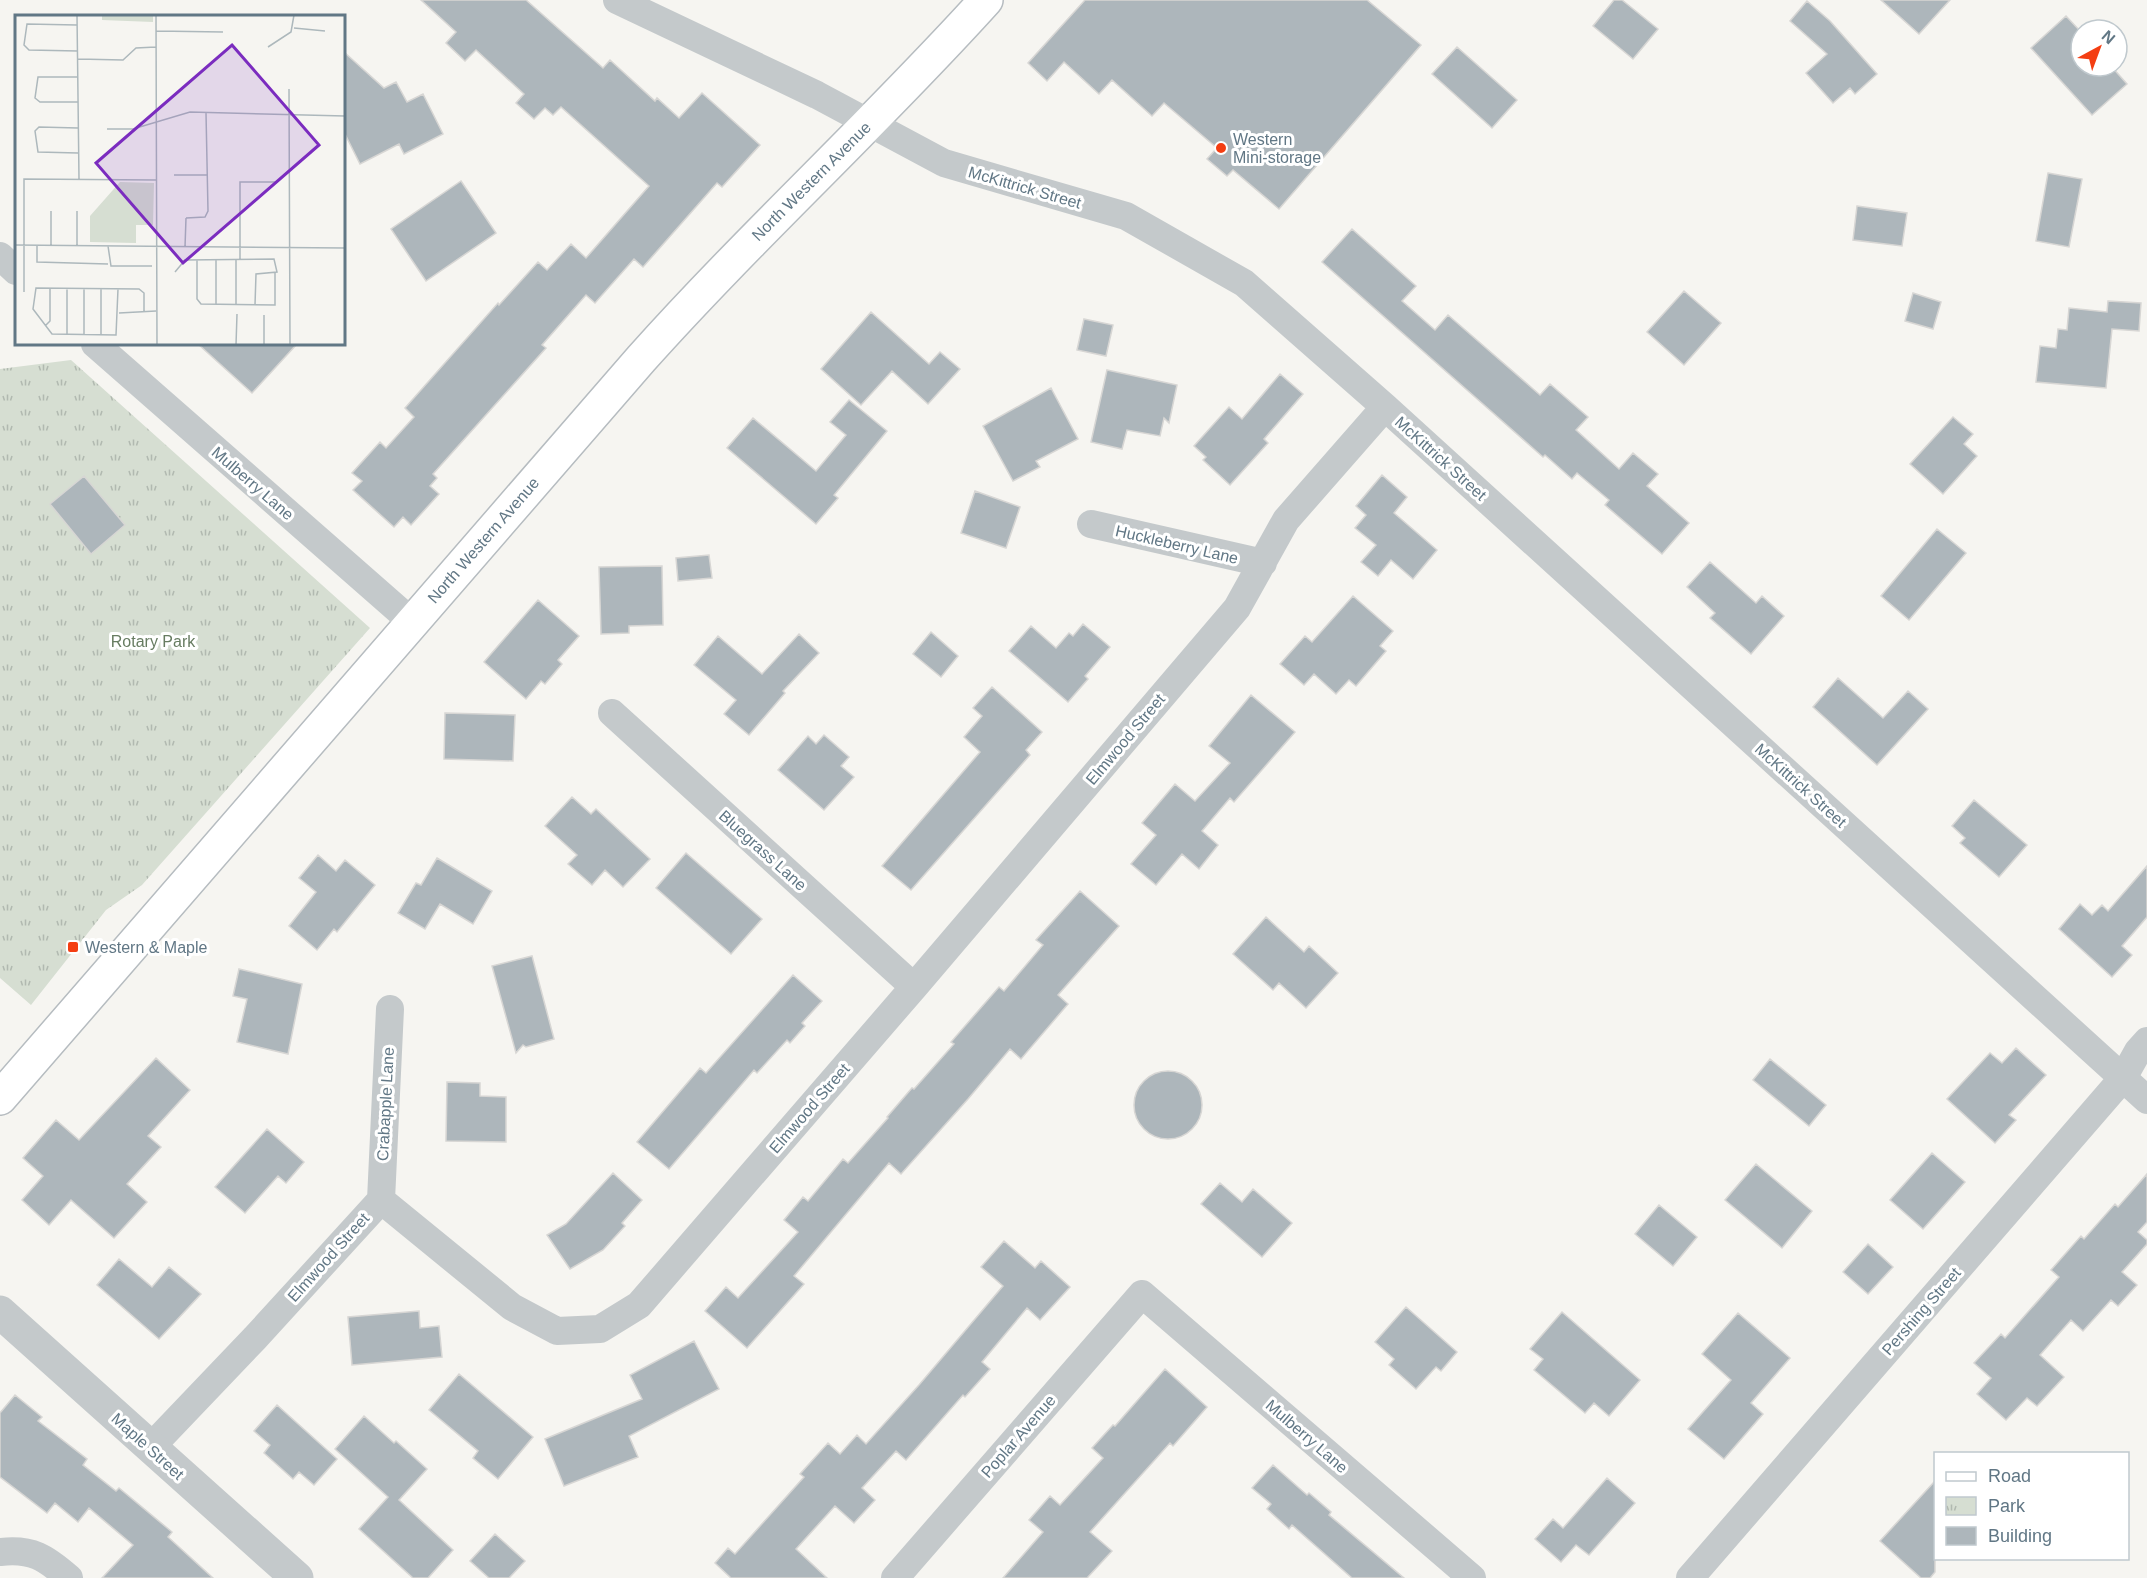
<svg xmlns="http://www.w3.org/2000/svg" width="2147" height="1578" font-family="Arial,sans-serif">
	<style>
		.park { fill: url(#park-tufts) }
		.building { fill: #adb6bb; stroke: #d7d6d4; stroke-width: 1.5 }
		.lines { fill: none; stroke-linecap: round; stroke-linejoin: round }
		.secondary-casing { stroke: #b6bcc0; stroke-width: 36 }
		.minor { stroke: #c4c9cb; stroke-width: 28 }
		.tertiary { stroke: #c4c9cb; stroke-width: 33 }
		.secondary { stroke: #fff; stroke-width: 33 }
		.poi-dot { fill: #f43e12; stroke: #fff; stroke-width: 2 }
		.labels { text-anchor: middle; stroke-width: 6; stroke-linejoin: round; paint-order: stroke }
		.poi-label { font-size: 16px; fill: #617785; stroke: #fff; text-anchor: start }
		.street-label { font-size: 16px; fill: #617785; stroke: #fff }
		.park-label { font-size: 16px; fill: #677c61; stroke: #fff }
		.inset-road { fill: none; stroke: #adb8bc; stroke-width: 1.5 }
		.view { fill: #7b2cbf; fill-opacity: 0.15; stroke: #7b2cbf; stroke-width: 3 }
		.inset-edge { fill: none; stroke: #617785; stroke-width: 3 }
	</style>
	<defs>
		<pattern id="park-tufts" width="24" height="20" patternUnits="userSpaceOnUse" patternTransform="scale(1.5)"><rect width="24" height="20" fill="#d6ded2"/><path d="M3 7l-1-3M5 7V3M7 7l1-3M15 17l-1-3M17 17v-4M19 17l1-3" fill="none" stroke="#b1b9b0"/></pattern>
	</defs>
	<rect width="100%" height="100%" fill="#f6f5f1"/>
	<path class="park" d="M71,360L370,628L142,885L106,910L31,1005L0,978V369Z"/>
	<path class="building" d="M421,0H526L603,68L610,60L655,101L657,98L679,118L702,93L760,145L722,187L717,183L643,267L634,259L595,303L586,295L542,345L546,348L433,474L437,478L430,486L439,494L411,525L403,517L394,527L353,490L362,481L352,473L380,442L386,448L414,417L405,408L498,303L499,305L538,262L547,270L571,244L586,258L649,186L561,107L553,115L545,108L534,119L516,103L524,94L476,50L465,61L446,43L456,32Z
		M1085,0H1367L1421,45L1279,209L1233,170L1227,176L1207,159L1217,148L1164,103L1152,116L1112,80L1099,94L1064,62L1047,81L1028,63Z
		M1614,0H1622L1658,29L1633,59L1593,26Z
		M1881,0H1950L1919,34Z
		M1807,1L1830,21L1877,74L1855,94L1850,88L1833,103L1806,73L1827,54L1790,21Z
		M2066,16L2081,32V66H2111L2127,84L2092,115L2031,48Z
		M1457,47L1517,100L1492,128L1432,74Z
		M344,52L384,88L396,82L407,102L423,94L443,134L404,154L399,144L360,164L344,132Z
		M2048,173L2082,179L2069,247L2036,241Z
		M461,181L496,233L426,281L391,229Z
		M1857,206L1907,213L1902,246L1853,240Z
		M1352,229L1416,286L1402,301L1435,330L1448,315L1540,395L1550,384L1588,417L1576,430L1619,469L1633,453L1658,474L1647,486L1689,523L1662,554L1605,505L1609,500L1577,473L1572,479L1545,455L1543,457L1322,262Z
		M1684,291L1721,323L1684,365L1647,332Z
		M1913,293L1941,302L1933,329L1905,321Z
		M2108,301L2141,303L2139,331L2112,329L2106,388L2036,382L2040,346L2056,348L2058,329L2067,330L2069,308L2107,312Z
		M871,312L929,364L940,352L960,369L928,404L892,371L861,405L821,369Z
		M1084,319L1113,325L1106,356L1077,350Z
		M198,344H297L252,393Z
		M1107,370L1177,385L1169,423L1164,418L1160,436L1127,430L1122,449L1091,442Z
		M1280,374L1303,394L1264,439L1268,443L1230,485L1203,460L1206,457L1194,446L1229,407L1242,419Z
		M1051,388L1078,439L1036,461L1040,467L1013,481L983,426Z
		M849,400L887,431L834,495L838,498L816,524L727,448L753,418L816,471L846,435L830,422Z
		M1953,417L1973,434L1964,444L1977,456L1943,494L1910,464Z
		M1382,475L1407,497L1394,513L1437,550L1413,579L1391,560L1378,576L1361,562L1376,545L1355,528L1366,515L1356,506Z
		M84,476L125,525L91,554L50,504Z
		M975,491L1020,507L1006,548L961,533Z
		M1937,529L1966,553L1909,620L1881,596Z
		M709,555L712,578L678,581L676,558Z
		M1710,562L1756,603L1762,596L1784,616L1751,654L1710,618L1715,613L1687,587Z
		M662,566L663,625L629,626V633L601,634L599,567Z
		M1353,596L1393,631L1380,646L1386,651L1356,686L1349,680L1336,694L1314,674L1304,685L1280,664L1305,636L1312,642Z
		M538,600L579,636L558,660L562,664L545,684L541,681L526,699L484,662Z
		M1083,624L1110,647L1085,676L1088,679L1068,702L1009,651L1031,626L1056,648L1069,633L1073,636Z
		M931,632L958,656L941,677L913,654Z
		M799,634L819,653L783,691L785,693L749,735L724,714L736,700L694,665L718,636L762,674Z
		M1838,678L1883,718L1908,691L1928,709L1877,765L1813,707Z
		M992,687L1042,732L1026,750L1030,755L911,890L882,866L980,752L964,737L982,716L973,708Z
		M1251,695L1295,732L1234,802L1230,798L1202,831L1218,845L1199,869L1182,854L1156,885L1131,864L1156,835L1142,823L1175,784L1195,801L1230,763L1209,746Z
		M445,713L515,715L513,761L444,759Z
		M824,735L849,757L841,766L854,777L824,810L778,770L808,736L816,744Z
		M572,797L591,814L596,809L650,859L623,887L605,870L592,885L568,864L577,855L545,826Z
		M1974,800L2027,845L1999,877L1960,843L1965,838L1952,826Z
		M686,853L762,919L731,954L656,888Z
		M318,855L336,871L345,860L375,885L337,932L334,929L317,950L289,926L316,892L299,878Z
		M437,858L492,891L473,924L440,904L425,929L398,913L416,883L421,885Z
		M2147,866V917L2122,946L2132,955L2112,977L2059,929L2080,904L2092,915L2102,905L2108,911Z
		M1080,891L1119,926L1058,995L1068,1004L1021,1059L1010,1049L968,1099L901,1174L889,1163L794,1276L804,1284L747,1348L705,1311L726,1287L738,1298L798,1232L784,1220L803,1197L808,1201L843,1159L848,1163L888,1118L887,1117L912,1088L914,1089L954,1044L951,1042L999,987L1004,991L1043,945L1036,940Z
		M1266,917L1304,952L1309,946L1338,973L1306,1008L1279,983L1273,990L1233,954Z
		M532,956L554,1039L526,1047L523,1045L516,1053L492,966Z
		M239,969L302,984L288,1054L237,1042L247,999L233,996Z
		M793,975L822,1001L802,1023L805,1026L790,1043L787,1040L757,1073L754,1070L669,1169L637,1142L700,1068L706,1073Z
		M2016,1048L2046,1075L2009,1115L2016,1120L1995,1143L1947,1099L1990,1053L2002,1063Z
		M156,1058L190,1090L148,1136L161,1147L127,1184L147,1202L114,1238L71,1200L49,1225L22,1200L43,1176L23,1158L56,1120L79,1140Z
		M1770,1059L1826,1105L1809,1126L1753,1080Z
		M1134 1105a34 34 0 1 1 68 0a34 34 0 1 1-68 0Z
		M447,1082L480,1083V1096L506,1097V1142L446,1141Z
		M267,1129L304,1162L286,1183L278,1176L245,1213L215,1187Z
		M1932,1153L1965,1182L1923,1229L1890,1200Z
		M1756,1164L1812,1211L1782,1248L1725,1200Z
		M613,1173L642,1200L622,1223L625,1226L603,1250L570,1269L547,1235L566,1224Z
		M2147,1174V1222L2138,1232L2147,1240V1244L2122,1272L2137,1285L2118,1306L2111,1300L2083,1331L2071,1320L2040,1355L2064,1377L2037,1406L2027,1398L2006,1420L1977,1394L1991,1378L1974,1363L2001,1334L2005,1338L2059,1277L2051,1270L2081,1236L2084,1239L2115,1204L2118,1207Z
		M1220,1183L1242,1202L1253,1189L1292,1223L1262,1257L1201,1204Z
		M1659,1205L1697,1237L1673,1266L1635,1234Z
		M1004,1241L1035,1268L1041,1261L1070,1287L1040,1320L1027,1308L982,1362L990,1369L965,1397L963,1395L906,1460L896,1451L862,1488L875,1500L854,1523L835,1506L796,1549L827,1578H731L715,1563L728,1548L735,1554L804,1477L800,1474L828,1443L840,1454L857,1435L866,1444L919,1385L1003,1286L981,1267Z
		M1868,1244L1893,1267L1868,1294L1843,1272Z
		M119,1259L152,1287L169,1267L201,1294L159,1339L97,1285Z
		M1406,1307L1457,1352L1441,1371L1436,1367L1416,1389L1389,1365L1394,1359L1375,1342Z
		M419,1311L420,1328L439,1326L442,1357L352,1365L348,1317Z
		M1562,1312L1640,1380L1609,1416L1594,1403L1585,1413L1534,1370L1543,1359L1530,1349Z
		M1738,1313L1790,1358L1751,1403L1763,1414L1724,1459L1688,1429L1731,1380L1702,1354Z
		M694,1341L719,1389L629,1436L638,1457L564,1486L545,1439L642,1399L630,1375Z
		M1165,1369L1207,1407L1173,1446L1170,1443L1090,1532L1112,1551L1087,1578H1003L1043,1532L1029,1520L1050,1496L1060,1505L1103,1458L1092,1448L1113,1425L1115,1426Z
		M459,1374L533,1437L498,1479L473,1458L478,1451L429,1410Z
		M15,1395L42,1417L38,1421L87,1459L83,1465L116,1491L119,1488L172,1532L168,1537L213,1578H102L133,1545L89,1508L78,1522L55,1503L47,1513L0,1477V1413Z
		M277,1405L337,1459L314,1485L299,1472L293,1479L264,1453L270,1445L254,1431Z
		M364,1416L394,1443L396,1441L427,1469L399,1500L453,1550L428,1578H413L359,1529L388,1497L335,1449Z
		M1273,1465L1307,1495L1309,1493L1331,1512L1329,1515L1404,1578H1352L1292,1525L1289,1529L1267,1509L1271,1504L1252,1488Z
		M1607,1478L1635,1503L1589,1555L1576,1545L1561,1562L1535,1539L1553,1519L1563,1528Z
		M1935,1481V1572L1930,1578H1921L1880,1541Z
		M495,1534L525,1561L509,1578H489L470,1561Z"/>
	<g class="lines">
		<defs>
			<path id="secondary" d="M0,1098L641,359C752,235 875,123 986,0"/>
		</defs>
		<use href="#secondary" class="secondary-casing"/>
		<path class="minor" d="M617,0L817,95L944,163L1126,216L1244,283L1385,407L2147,1100
			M0,256L16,271
			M95,344L412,622
			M1091,524L1263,563
			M612,713L914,987
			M381,1200L512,1307L557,1331L600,1329L639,1305L914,987L1237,608L1286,520L1385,407
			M381,1200L390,1009
			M150,1448L255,1338L381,1200
			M0,1552C32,1548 46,1558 69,1578
			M895,1578L1142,1294L1472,1578
			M1690,1578L2123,1078L2138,1051L2147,1041"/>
		<path class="tertiary" d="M0,1312L297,1578"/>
		<use href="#secondary" class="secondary"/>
	</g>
	<g class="poi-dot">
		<circle cx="1221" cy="148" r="6"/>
		<rect x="67" y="941" width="12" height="12" rx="3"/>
	</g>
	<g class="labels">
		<g class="poi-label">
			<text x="1233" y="145">Western<tspan x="1233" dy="18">Mini-storage</tspan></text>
			<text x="85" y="953">Western &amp; Maple</text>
		</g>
		<g class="street-label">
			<text transform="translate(811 181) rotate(-45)" y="6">North Western Avenue</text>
			<text transform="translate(1025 187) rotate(16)" y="6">McKittrick Street</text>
			<text transform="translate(1441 458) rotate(42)" y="6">McKittrick Street</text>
			<text transform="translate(253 483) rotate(41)" y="6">Mulberry Lane</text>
			<text transform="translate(483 540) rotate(-49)" y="6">North Western Avenue</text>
			<text transform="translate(1177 544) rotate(13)" y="6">Huckleberry Lane</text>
			<text transform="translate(1125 739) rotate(-50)" y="6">Elmwood Street</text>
			<text transform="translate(1801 785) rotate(42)" y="6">McKittrick Street</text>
			<text transform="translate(763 850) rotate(42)" y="6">Bluegrass Lane</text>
			<text transform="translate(385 1104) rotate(-87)" y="6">Crabapple Lane</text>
			<text transform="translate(809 1108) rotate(-49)" y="6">Elmwood Street</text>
			<text transform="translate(328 1257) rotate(-48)" y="6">Elmwood Street</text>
			<text transform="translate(1921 1311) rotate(-49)" y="6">Pershing Street</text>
			<text transform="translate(1018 1436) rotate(-49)" y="6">Poplar Avenue</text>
			<text transform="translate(1307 1436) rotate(41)" y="6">Mulberry Lane</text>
			<text transform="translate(148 1446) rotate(42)" y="6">Maple Street</text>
		</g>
		<g class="park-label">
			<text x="153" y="647">Rotary Park</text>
		</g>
	</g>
	<g transform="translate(15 15)">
		<rect width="330" height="330" fill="#f6f5f1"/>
		<path d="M87,0H138V7L87,5Z" fill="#d6ded2"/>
		<path d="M105,167L139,168L138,210H121V228L75,227V201Z" fill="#d6ded2"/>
		<path class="inset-road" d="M62,0L64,164M141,0L142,330M62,10L12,9L9,30L14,35L63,36M279,13L310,16M141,16L208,17M253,32L276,17L279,0M63,44L108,45L121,33L141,32M63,62H23L20,83L25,87H63M274,74L275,330M92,114H118L175,97L330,101M63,138L23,137L20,116L24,112L63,113M159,160H193M62,196V230M171,203L190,202L193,196L191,98M0,230L330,233M22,230V247L93,249M36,230V196M93,231L96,251H137M170,232L171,203M182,245V284L186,289L260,290V258M201,245V289M225,245V167H262M160,257L170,245L259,244L262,257L241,259L240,290M52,273V320M69,274V320M86,274V320M103,274L101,320L37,319L18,294L21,273L124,274L129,278V296M9,277V164L141,165M221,289V245M104,298L141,296M30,311L35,306V273M221,330L222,299M249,330V300"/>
		<path class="view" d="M217,30L304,130L168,248L81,148Z"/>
		<rect width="330" height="330" class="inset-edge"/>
	</g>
	<rect x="1934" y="1452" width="195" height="108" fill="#ffffff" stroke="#c0c9ce" stroke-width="1.5"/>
	<rect x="1946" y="1472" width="30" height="9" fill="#ffffff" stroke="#c0c9ce" stroke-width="1.5"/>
	<text x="1988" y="1482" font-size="18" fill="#617785">Road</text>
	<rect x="1946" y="1497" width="30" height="18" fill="url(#park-tufts)" stroke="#c0c9ce" stroke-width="1.5"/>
	<text x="1988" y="1512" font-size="18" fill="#617785">Park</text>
	<rect x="1946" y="1527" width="30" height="18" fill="#adb6bb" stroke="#c0c9ce" stroke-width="1.5"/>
	<text x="1988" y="1542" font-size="18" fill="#617785">Building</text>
	<g transform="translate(2099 48) rotate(41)"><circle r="28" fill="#ffffff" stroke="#c0c9ce" stroke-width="1.5"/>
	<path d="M0-4.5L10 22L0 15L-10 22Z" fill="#f43e12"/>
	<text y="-9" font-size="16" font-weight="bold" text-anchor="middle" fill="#617785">N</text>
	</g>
</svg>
